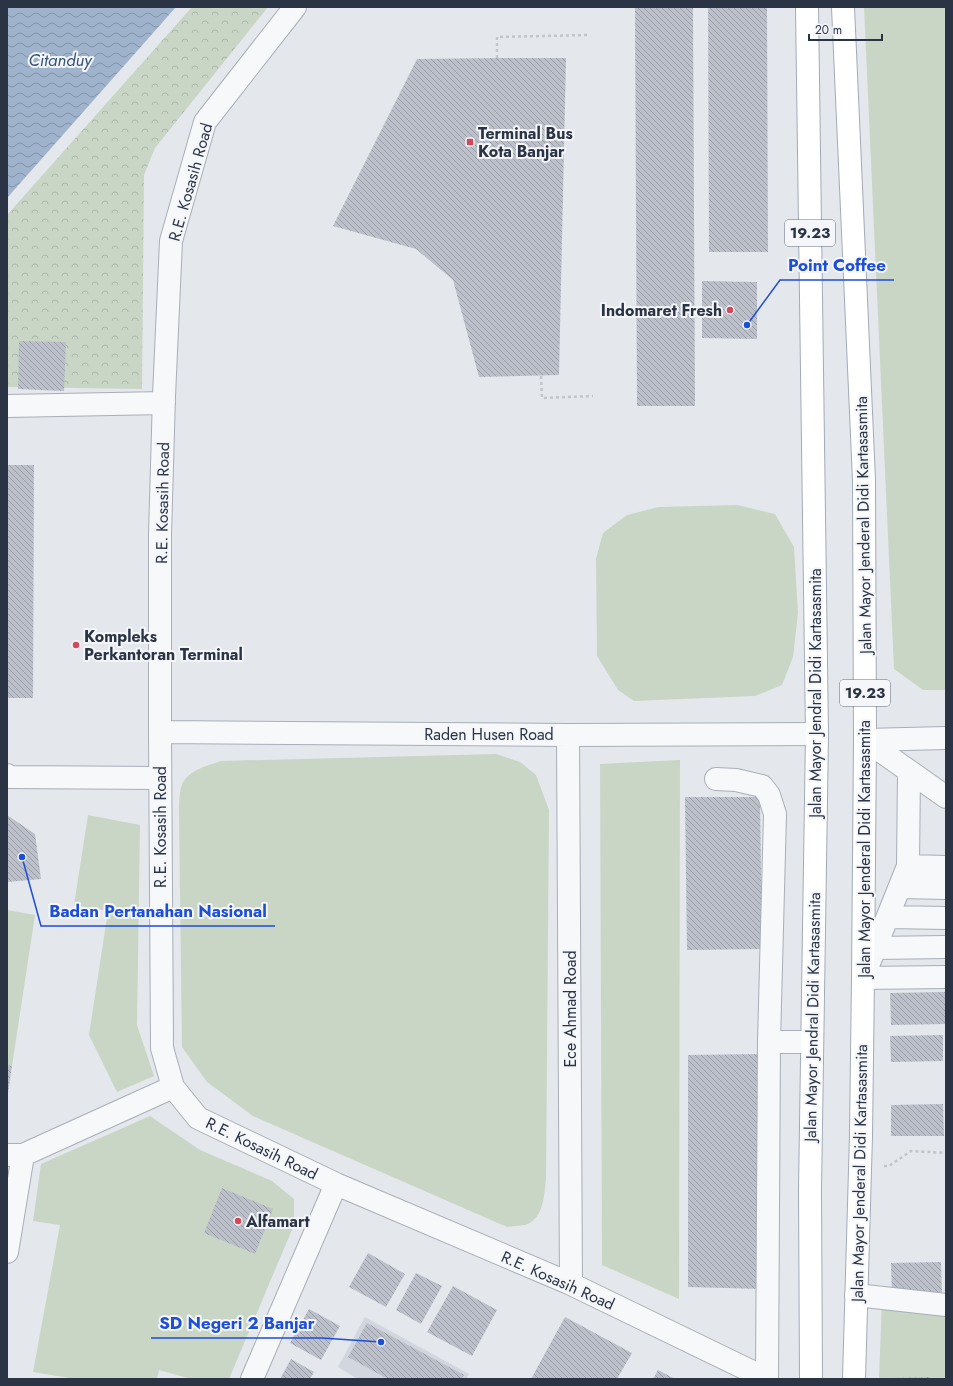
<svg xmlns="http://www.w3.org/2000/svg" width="953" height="1386" font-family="Jost,sans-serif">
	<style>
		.built { fill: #d2d6de }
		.grass { fill: #c9d6c5 }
		.forest { fill: url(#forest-crowns) }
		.water { fill: url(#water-waves) }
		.building { fill: url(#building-back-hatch) }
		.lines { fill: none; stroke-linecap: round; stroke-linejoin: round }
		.minor-casing { stroke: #a9aeb7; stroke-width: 24 }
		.major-casing { stroke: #a3abb8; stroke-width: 24 }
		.path { stroke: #c2c5cb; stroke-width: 2.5; stroke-dasharray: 3 3; stroke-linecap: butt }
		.minor { stroke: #f7f8fa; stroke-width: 22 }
		.major { stroke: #fff; stroke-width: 22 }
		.poi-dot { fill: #d1495b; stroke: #f4f6f9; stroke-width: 1.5 }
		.labels { text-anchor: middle; stroke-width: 4; stroke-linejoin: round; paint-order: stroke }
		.shield { fill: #f4f6f9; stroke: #676e7b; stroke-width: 1 }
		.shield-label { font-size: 15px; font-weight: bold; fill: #2b3445 }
		.poi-label { font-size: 16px; font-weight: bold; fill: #2b3445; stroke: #f4f6f9; text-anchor: start }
		.street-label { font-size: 16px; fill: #2b3445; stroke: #f4f6f9 }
		.water-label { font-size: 17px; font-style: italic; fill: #34527a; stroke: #f4f6f9 }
		.leader { fill: none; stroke: #1d4ed8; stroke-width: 1.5 }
		.callout-dot { fill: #1d4ed8; stroke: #f4f6f9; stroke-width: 1.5 }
		.callout-label { font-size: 17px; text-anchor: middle; font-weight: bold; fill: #1d4ed8; stroke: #f4f6f9; stroke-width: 4; stroke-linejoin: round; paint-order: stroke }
	</style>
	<defs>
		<pattern id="forest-crowns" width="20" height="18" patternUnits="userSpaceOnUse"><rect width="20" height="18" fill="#c9d6c5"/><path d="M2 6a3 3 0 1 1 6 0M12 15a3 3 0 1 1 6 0" fill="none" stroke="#adb8ab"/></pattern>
		<pattern id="water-waves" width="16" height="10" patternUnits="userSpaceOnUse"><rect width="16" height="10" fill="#9fb4cc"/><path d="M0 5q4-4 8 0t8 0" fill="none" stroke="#8293a7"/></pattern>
		<pattern id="building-back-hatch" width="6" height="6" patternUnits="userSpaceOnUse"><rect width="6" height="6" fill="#bbc0ca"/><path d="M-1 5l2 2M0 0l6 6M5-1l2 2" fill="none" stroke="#989da6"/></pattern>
	</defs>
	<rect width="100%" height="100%" fill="#e4e7ec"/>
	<path class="built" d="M365,1317L469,1374L466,1379H356V1378L338,1367Z"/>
	<path class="grass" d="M864,7H946V690H923L894,669Z
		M737,505L775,514L794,547L798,613L793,657L782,685L755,696L634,701L618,690L597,656L596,559L603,533L627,515L659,507Z
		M496,754L520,762L536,775L549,810L546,1179C544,1195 544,1216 528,1224C522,1226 513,1226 507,1227L253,1116L207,1082L182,1047L179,814C179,804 179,791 183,782C190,770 209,765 221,761Z
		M679,760H680L679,1299L602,1265L600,764Z
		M88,815L140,825L137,1025L154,1076L117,1092L89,1035L108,911L74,905Z
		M7,910L35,915L12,1066L7,1065Z
		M150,1116L200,1150L272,1181L294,1199V1225L229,1379H191L159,1370L157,1379H75L33,1372L60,1225L33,1221L41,1164Z
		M882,1300L946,1307V1379H879Z"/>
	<path class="forest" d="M192,7H268L155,148L144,175L142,389L7,387V215Z"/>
	<path class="water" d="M7,7H176L7,198Z"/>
	<path class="building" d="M635,7H693L695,406H637Z
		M708,7H767L768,252H709Z
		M497,58H566L559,375L479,377L453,280L416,249L333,226L417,59Z
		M702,281L757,282V339L702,338Z
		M19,341L66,342L64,391L18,389Z
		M7,465H34L33,698H7Z
		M685,797H760L762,949L687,950Z
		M7,815L35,834L41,879L7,882Z
		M946,992V1024L891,1025L890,993Z
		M943,1035V1061L891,1062L890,1036Z
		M763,1054L762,1289L688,1287V1055Z
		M7,1065L12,1066L8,1093L7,1092Z
		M943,1104L944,1136H891V1105Z
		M222,1188L273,1209L255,1254L204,1233Z
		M368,1253L405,1274L386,1307L349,1287Z
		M941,1262L942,1295L892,1296L891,1263Z
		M416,1273L442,1286L421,1324L396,1310Z
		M453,1286L497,1310L472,1356L427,1332Z
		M309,1309L340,1326L321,1360L290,1343Z
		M565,1317L632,1353L617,1379H531Z
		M367,1323L464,1375L462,1379H388L348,1357Z
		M291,1359L314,1372L310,1379H280Z
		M658,1370L675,1379H653Z
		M930,1377V1379H888V1378Z"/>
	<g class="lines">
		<defs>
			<path id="minor" d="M295,7L205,122L171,241L164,396L160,535V732L162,1048L173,1087L198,1118L336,1184L571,1284L767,1379
				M7,406L164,403
				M160,732L568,735L817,734
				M568,735L571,1284
				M865,740L946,797
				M865,740L946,738
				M7,775L8,777L160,778
				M716,779L736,780L762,786L769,795L775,814L769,1042L767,1379
				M908,866L909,771
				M946,867L908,866L863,978L946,977
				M900,887L946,888
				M888,917L946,918
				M875,948L946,947
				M769,1042H812
				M7,1155H23L173,1087
				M7,1252L23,1155
				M856,1295L946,1305
				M252,1379L336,1184"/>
			<path id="major" d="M807,7L817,734L810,1190L811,1379
				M843,7L864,480L865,740L863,978L861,1135L854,1379"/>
		</defs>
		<use href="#minor" class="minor-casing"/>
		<use href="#major" class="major-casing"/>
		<path class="path" d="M497,58V37L589,35
			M541,376L542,398L593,396
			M884,1166H889L911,1151L946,1153"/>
		<use href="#minor" class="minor"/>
		<use href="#major" class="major"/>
	</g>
	<g class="poi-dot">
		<rect x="466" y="138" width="8" height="8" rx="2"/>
		<circle cx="730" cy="310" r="4"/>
		<circle cx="76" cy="645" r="4"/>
		<circle cx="238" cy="1221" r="4"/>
	</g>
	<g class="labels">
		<g class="shield">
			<rect x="785" y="220" width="50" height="26" rx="3"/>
			<rect x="840" y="680" width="50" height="26" rx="3"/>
		</g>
		<g class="shield-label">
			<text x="810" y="238">19.23</text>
			<text x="865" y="698">19.23</text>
		</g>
		<g class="poi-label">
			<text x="478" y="139">Terminal Bus<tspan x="478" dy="18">Kota Banjar</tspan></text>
			<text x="722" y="316" text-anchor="end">Indomaret Fresh</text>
			<text x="84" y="642">Kompleks<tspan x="84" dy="18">Perkantoran Terminal</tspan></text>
			<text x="246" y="1227">Alfamart</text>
		</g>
		<g class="street-label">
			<text transform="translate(190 182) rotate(-74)" y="6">R.E. Kosasih Road</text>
			<text transform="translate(162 503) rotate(-89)" y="6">R.E. Kosasih Road</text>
			<text transform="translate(863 525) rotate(-91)" y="6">Jalan Mayor Jenderal Didi Kartasasmita</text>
			<text transform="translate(815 693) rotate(-90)" y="6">Jalan Mayor Jendral Didi Kartasasmita</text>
			<text x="489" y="740">Raden Husen Road</text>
			<text transform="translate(160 827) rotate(-90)" y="6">R.E. Kosasih Road</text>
			<text transform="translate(864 849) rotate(-90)" y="6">Jalan Mayor Jenderal Didi Kartasasmita</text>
			<text transform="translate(570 1009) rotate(-90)" y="6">Ece Ahmad Road</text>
			<text transform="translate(812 1017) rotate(-89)" y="6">Jalan Mayor Jendral Didi Kartasasmita</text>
			<text transform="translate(262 1148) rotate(26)" y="6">R.E. Kosasih Road</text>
			<text transform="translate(859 1173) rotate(-89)" y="6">Jalan Mayor Jenderal Didi Kartasasmita</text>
			<text transform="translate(558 1280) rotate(24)" y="6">R.E. Kosasih Road</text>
		</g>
		<g class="water-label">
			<text x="60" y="66">Citanduy</text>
		</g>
	</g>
	<path class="leader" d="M747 325L780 280H894M22 857L41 926H275M381 1342L322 1338H151"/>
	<g class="callout-dot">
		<circle cx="747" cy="325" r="4"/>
		<circle cx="22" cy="857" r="4"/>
		<circle cx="381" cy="1342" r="4"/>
	</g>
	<g class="callout-label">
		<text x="837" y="271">Point Coffee</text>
		<text x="158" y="917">Badan Pertanahan Nasional</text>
		<text x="237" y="1329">SD Negeri 2 Banjar</text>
	</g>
	<rect width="953" height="1386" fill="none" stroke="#2b3445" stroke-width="16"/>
	<path d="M809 34v6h73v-6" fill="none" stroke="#2b3445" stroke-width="2"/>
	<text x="815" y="34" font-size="12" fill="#2b3445" stroke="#f4f6f9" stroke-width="3" paint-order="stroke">20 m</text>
</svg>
